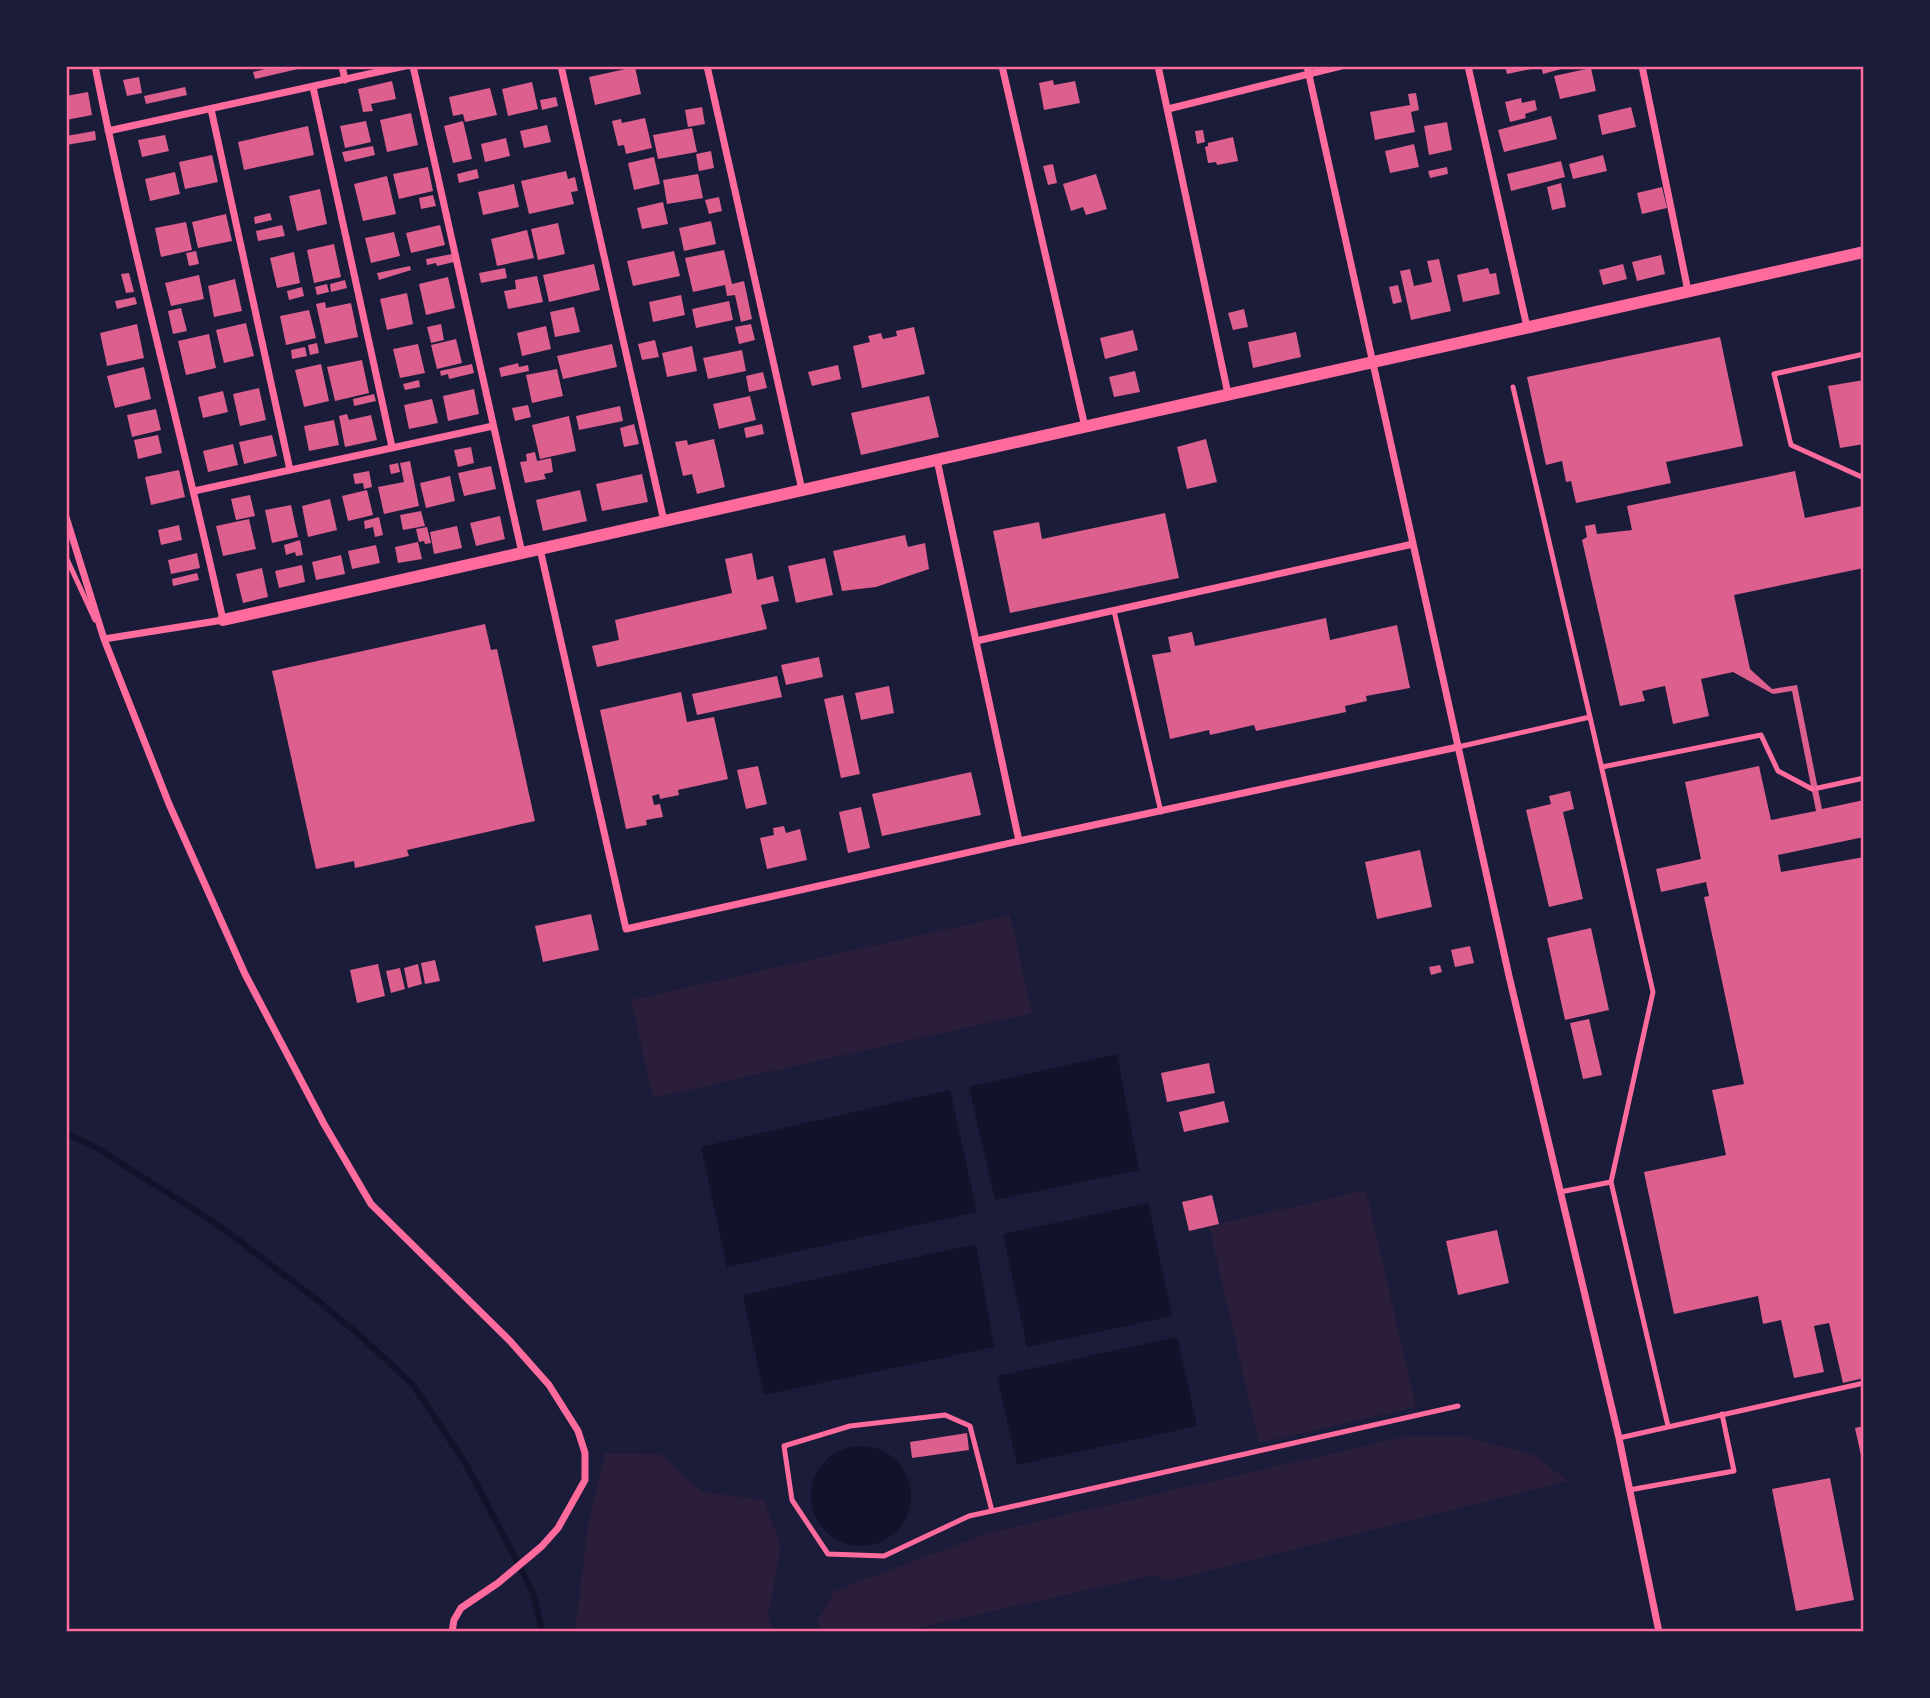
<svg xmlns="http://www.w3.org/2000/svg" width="1930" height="1698" font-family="Montserrat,sans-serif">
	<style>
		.green { fill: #2a1e3b }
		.water { fill: #12122b }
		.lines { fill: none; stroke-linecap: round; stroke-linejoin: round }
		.stream { stroke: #12122b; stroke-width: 6 }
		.building { fill: #dd5f8e }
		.service { stroke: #ff6b9d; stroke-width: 5 }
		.minor { stroke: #ff6b9d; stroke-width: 7 }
		.tertiary { stroke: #ff6b9d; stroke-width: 12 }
		.neatline { fill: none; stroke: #ff6b9d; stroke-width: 2.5 }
	</style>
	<rect width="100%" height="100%" fill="#1b1b3a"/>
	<path class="green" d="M1010,915L1032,1013L653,1098L631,1000Z
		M1366,1190L1416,1407L1259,1443L1209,1226Z
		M1408,1436H1465L1536,1456L1568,1481L1166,1581L1154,1575L904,1631H822L817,1623L834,1591L991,1532Z
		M605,1453L660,1454L702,1492L764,1500L781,1546L768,1617L773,1631H575L588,1525Z"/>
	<path class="water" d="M1117,1054L1139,1170L995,1200L969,1087Z
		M950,1090L977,1212L727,1267L701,1147Z
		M1148,1203L1172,1316L1027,1347L1003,1234Z
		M976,1244L994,1347L764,1395L743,1295Z
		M1177,1337L1197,1426L1017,1465L997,1376Z
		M811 1496a50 50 0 1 1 100 0a50 50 0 1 1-100 0Z"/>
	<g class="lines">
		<path class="stream" d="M66,1133L95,1147L217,1224L316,1299L366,1341L413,1385L467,1466L521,1569L533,1593L542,1632"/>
	</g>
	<path class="building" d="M278,66H298V69L255,79L253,72Z
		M1505,66H1536V68L1507,74Z
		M1541,66H1560L1561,69L1543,74Z
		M635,67L641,94L595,105L589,77Z
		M1591,68L1596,91L1560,99L1554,76Z
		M139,77L142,93L127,96L123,80Z
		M1053,80L1054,85L1075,81L1080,103L1044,110L1039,83Z
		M392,81L396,99L371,104L373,111L363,112L358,89Z
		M532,82L538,109L508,116L502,89Z
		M185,87L187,95L146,104L144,96Z
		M490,88L497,115L465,122L463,114L453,116L449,97Z
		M88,92L92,115L66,120V96Z
		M1416,93L1419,110L1411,112L1415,132L1375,140L1370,112L1410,105L1408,94Z
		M556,97L558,106L542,110L540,100Z
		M1521,98L1522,103L1535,100L1537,110L1525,114L1526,118L1510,122L1505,102Z
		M702,107L705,124L688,127L685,110Z
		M1631,107L1636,127L1602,135L1598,115Z
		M411,113L418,145L387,152L380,120Z
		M1551,116L1557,139L1504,152L1498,130Z
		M645,118L652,148L626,154L624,145L618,146L612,121L621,119L622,123Z
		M366,121L371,142L345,148L340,126Z
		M463,121L472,159L453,163L444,126Z
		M1447,122L1452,150L1429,155L1424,126Z
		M547,125L551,142L524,148L520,131Z
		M308,126L314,155L244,170L238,142Z
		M692,128L697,152L658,159L653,135Z
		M1203,130L1205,142L1197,144L1195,131Z
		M95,131L96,140L66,145V136Z
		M165,135L169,151L142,157L138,140Z
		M1233,137L1238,161L1217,165L1216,162L1208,163L1205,147L1208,146V143Z
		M506,138L510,156L485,162L481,144Z
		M1414,144L1419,167L1390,173L1385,151Z
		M373,146L375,155L345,162L342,152Z
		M711,151L714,168L699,171L696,154Z
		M212,155L218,182L185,189L179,162Z
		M1603,155L1607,171L1573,179L1569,164Z
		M654,157L660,184L634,190L628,163Z
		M1561,161L1565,177L1511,191L1507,174Z
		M1053,164L1057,183L1048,185L1043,166Z
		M428,167L433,191L399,199L393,174Z
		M1447,167L1448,174L1430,178L1428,171Z
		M477,169L479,178L459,183L457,174Z
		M566,171L568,179L575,177L578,191L571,192L574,204L529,214L521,181Z
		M175,172L180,194L150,201L145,179Z
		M698,174L703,198L667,204L663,180Z
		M1096,174L1107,209L1086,215L1083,207L1071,211L1063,184Z
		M387,176L396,214L363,221L354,184Z
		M1561,183L1566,207L1552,210L1547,187Z
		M514,184L519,207L483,215L478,192Z
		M1662,187L1667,208L1642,214L1637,193Z
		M320,189L327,224L297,231L289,196Z
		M433,195L436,206L421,209L419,198Z
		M719,197L722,211L709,214L705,200Z
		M663,202L668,224L642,229L637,208Z
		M270,213L272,220L255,224L254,217Z
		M226,214L232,241L198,248L192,222Z
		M711,221L716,244L684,251L679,228Z
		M186,222L192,250L161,257L155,228Z
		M558,223L565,254L538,260L531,229Z
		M282,225L285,236L258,241L256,231Z
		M440,225L445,245L411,253L406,233Z
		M527,230L534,258L497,266L491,239Z
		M394,232L400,256L371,263L365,238Z
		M334,244L341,277L314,283L307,250Z
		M724,250L732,284L744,281L752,319L741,322L735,295L727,296L725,285L693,292L685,258Z
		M196,251L199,264L189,266L186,253Z
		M674,251L680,276L633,286L627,261Z
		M294,252L300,283L277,288L270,258Z
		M452,254L454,262L437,266L436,263L427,265L426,259Z
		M1661,255L1665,274L1637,281L1632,262Z
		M1439,259L1451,311L1411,320L1400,271L1410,269L1414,286L1432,282L1427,261Z
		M594,264L600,290L549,302L543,275Z
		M1623,264L1627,279L1603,285L1599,270Z
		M410,266L411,270L379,280L377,273Z
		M505,268L507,278L481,283L479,273Z
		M1488,268L1490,274L1496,273L1500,294L1463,302L1457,275Z
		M129,273L134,292L126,293L121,274Z
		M199,275L204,299L171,306L165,283Z
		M537,276L543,302L508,309L504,291L516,289L515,280Z
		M448,277L455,308L426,315L419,284Z
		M235,279L242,311L214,317L208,286Z
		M345,280L347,288L331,292L330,284Z
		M327,284L329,292L317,295L315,287Z
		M1398,285L1402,302L1393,304L1389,287Z
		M302,287L304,296L289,300L287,291Z
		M407,293L413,324L387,330L380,299Z
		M681,295L685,315L653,322L649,302Z
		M135,297L137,304L117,309L115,301Z
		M729,301L733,320L696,328L692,309Z
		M325,302L326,308L351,303L358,337L325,344L316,304Z
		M574,307L580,332L555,337L550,312Z
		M181,308L187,331L173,334L168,311Z
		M1244,309L1248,327L1233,330L1228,313Z
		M309,310L316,338L286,345L280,316Z
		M246,323L254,356L224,363L216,330Z
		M137,324L144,358L107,366L100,333Z
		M441,324L444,340L431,343L427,327Z
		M751,324L755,340L739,344L735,327Z
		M546,326L551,349L522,356L517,333Z
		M914,327L925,374L862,388L853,346L870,342L868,336L881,333L883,339L897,336L896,331Z
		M1133,330L1138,350L1105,359L1100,338Z
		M1296,332L1301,357L1253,368L1248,342Z
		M209,334L216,368L186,375L178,341Z
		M1720,337L1743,446L1666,462L1671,483L1576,503L1571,481L1566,482L1562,461L1546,465L1527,377Z
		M456,339L462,363L437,369L431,345Z
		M655,340L659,357L642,360L638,344Z
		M317,343L319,353L310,355L308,345Z
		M418,344L425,373L400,378L393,349Z
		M612,344L617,367L563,379L557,356Z
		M692,346L697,371L667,377L662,353Z
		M305,347L307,356L292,359L291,350Z
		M742,350L746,371L708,379L703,358Z
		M362,360L369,393L335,401L327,367Z
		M518,363L519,367L528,365L529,371L501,377L499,368Z
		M321,364L329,401L304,407L295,370Z
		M472,364L474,373L449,379L448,374L441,376L440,371Z
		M838,365L841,379L812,386L808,372Z
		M144,367L151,399L115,408L107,376Z
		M557,369L563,396L532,403L526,375Z
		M1135,371L1140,392L1114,397L1109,377Z
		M763,372L767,388L749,392L746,376Z
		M419,380L420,387L405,390L403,384Z
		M1864,380V444L1840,448L1828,386Z
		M259,388L266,420L240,426L233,394Z
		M474,389L479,414L448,421L443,396Z
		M223,391L228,412L203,418L198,397Z
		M374,394L376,401L354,406L353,399Z
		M750,396L756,420L719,429L713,404Z
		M929,396L939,437L861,455L851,413Z
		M432,399L438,423L409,429L404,405Z
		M528,405L531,417L515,421L512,408Z
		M620,406L623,421L579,430L576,416Z
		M156,409L161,430L132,437L127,415Z
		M347,414L349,420L371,415L377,440L345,447L339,416Z
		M569,416L576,451L540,459L532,425Z
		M334,420L339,445L309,451L304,426Z
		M634,424L639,444L624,447L620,428Z
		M762,424L764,434L746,438L744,428Z
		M158,435L162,453L138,459L134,440Z
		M272,435L277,456L244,464L239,442Z
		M714,439L725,487L697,494L692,474L683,476L675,442L687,440L688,445Z
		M1206,439L1217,482L1187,489L1177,447Z
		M233,444L238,465L208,472L203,451Z
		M471,447L474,463L458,467L454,450Z
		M535,452L537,461L551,458L553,472L544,474L546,479L525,483L520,462L527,461L526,454Z
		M410,461L419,506L384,514L378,487L404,482L400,463Z
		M398,463L400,472L391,474L389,465Z
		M491,466L496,489L464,496L458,473Z
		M179,470L185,497L151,505L145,477Z
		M369,471L372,487L364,489L363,483L355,484L353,474Z
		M1795,471L1805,518L1862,506L1864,568L1734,595L1750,669L1772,689L1797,685L1822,809L1864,800V837L1778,855L1781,872L1864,857V1378L1843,1383L1829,1323L1814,1326L1824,1372L1794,1378L1781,1320L1763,1324L1758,1296L1674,1314L1644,1172L1726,1155L1712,1090L1744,1084L1704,897L1709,896L1706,882L1661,892L1656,869L1701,859L1685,782L1759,766L1771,820L1816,811L1792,691L1773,694L1733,672L1701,679L1709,716L1673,724L1665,686L1642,691L1645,701L1620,706L1582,540L1587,537L1585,526L1595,524L1597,534L1632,530L1627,506Z
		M642,474L648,502L602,511L596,484Z
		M450,476L455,501L426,508L420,483Z
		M367,490L373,515L348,521L342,496Z
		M580,490L587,521L543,531L536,500Z
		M250,495L255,516L236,520L231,499Z
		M330,499L337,530L308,537L302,506Z
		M291,505L298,537L272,543L265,510Z
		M421,511L425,526L403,530L400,515Z
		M1165,513L1179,578L1010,613L993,531L1039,522L1042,539Z
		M500,516L505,539L476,546L470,523Z
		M379,517L383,535L375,537L373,527L365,529L364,521Z
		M249,519L256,549L223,556L216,526Z
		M179,525L182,540L161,545L158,530Z
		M457,526L462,548L434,554L430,532Z
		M427,527L431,543L425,544L424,541L419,542L416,529Z
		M905,535L908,547L925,543L929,569L876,587L842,591L833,551Z
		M300,540L303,555L296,556L295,552L286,555L284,545Z
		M418,542L422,559L398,563L395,547Z
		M376,545L380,563L352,569L348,551Z
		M197,553L200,568L171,574L168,560Z
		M752,553L757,580L773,576L779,601L761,605L767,629L597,667L592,646L619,640L615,620L732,593L725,559Z
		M341,555L345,574L316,580L312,562Z
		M825,558L833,595L796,603L788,566Z
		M302,565L305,582L279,588L275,571Z
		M262,568L268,597L243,603L236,574Z
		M197,573L199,580L173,586L172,579Z
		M1326,618L1330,640L1397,625L1410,688L1366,696L1367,701L1345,706L1346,712L1256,731L1254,725L1210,735L1209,730L1170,739L1152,655L1171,652L1168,637L1192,632L1195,646Z
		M485,624L491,650L497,649L535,821L407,850L409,856L355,868L354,861L316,869L272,671Z
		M819,657L823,677L786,685L781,665Z
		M777,676L782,697L697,715L692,694Z
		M889,686L894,713L861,720L855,693Z
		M681,692L687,722L714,717L728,779L678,790L679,795L660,799L659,794L652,796L654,805L660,804L663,817L646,820L647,825L626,829L600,710Z
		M843,695L860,774L841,778L824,699Z
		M758,766L767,804L746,809L737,770Z
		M971,772L981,815L882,836L872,794Z
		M1570,791L1574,809L1563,812L1583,899L1549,907L1526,810L1551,804L1549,796Z
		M861,807L870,848L848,853L839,812Z
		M784,826L786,833L800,829L807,860L767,869L760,838L774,835L773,828Z
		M1420,850L1432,907L1377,919L1365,862Z
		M591,914L599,950L543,962L535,926Z
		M1591,928L1609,1010L1565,1020L1547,938Z
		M1470,946L1474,963L1455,967L1451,950Z
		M435,960L440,981L425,984L421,963Z
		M378,964L385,996L357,1003L350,970Z
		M418,964L422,984L408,988L404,968Z
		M1440,965L1442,972L1431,975L1429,967Z
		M400,968L405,989L391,993L386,971Z
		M1589,1019L1602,1075L1583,1079L1570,1023Z
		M1209,1063L1215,1093L1167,1102L1161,1073Z
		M1224,1101L1229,1122L1184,1132L1179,1112Z
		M1212,1195L1219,1224L1189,1231L1182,1202Z
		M1497,1230L1509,1283L1458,1295L1446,1241Z
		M1864,1426V1460H1862L1855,1428Z
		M967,1433L969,1450L912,1458L910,1442Z
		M1830,1478L1854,1600L1796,1611L1772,1489Z"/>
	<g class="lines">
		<path class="service" d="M1864,354L1774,374L1791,445L1864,478
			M1513,387L1590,717
			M66,557L95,620
			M1114,611L1161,812
			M1458,747L1590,717L1653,992L1611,1182
			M1602,767L1761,735L1778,771L1812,789
			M1818,788L1864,778
			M1560,1192L1611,1182L1668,1426
			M1619,1438L1864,1383
			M1629,1490L1734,1471L1722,1414
			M992,1511L970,1426L945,1415L850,1426L784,1446L792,1500L828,1554L884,1556L969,1516L992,1511L1458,1406"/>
		<path class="minor" d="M95,66C132,252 182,435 223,620L104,639
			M342,66L345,80
			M413,66L522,553
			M561,66L664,521
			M707,66L802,490
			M1002,66L1085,427
			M1158,66L1228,394
			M1307,66L1509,976L1619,1438L1659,1632
			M1468,66L1527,327
			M1642,66L1688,291
			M313,87L392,447
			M211,109L290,470
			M1168,109L1341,66
			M108,131L405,66
			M937,460L1019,841
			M194,491L493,426
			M66,517L104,639L169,804L245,974L324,1124L371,1204L510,1341L549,1385L578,1431L585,1453V1480L558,1528L542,1546L498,1583L461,1608L454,1620L452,1632
			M540,549L626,929L1019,841L1458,747
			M976,641L1413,544"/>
		<path class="tertiary" d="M223,620L1864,252"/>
	</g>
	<rect width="1930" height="1698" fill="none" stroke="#1b1b3a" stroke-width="136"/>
	<rect x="68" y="68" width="1794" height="1562" class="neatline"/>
</svg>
